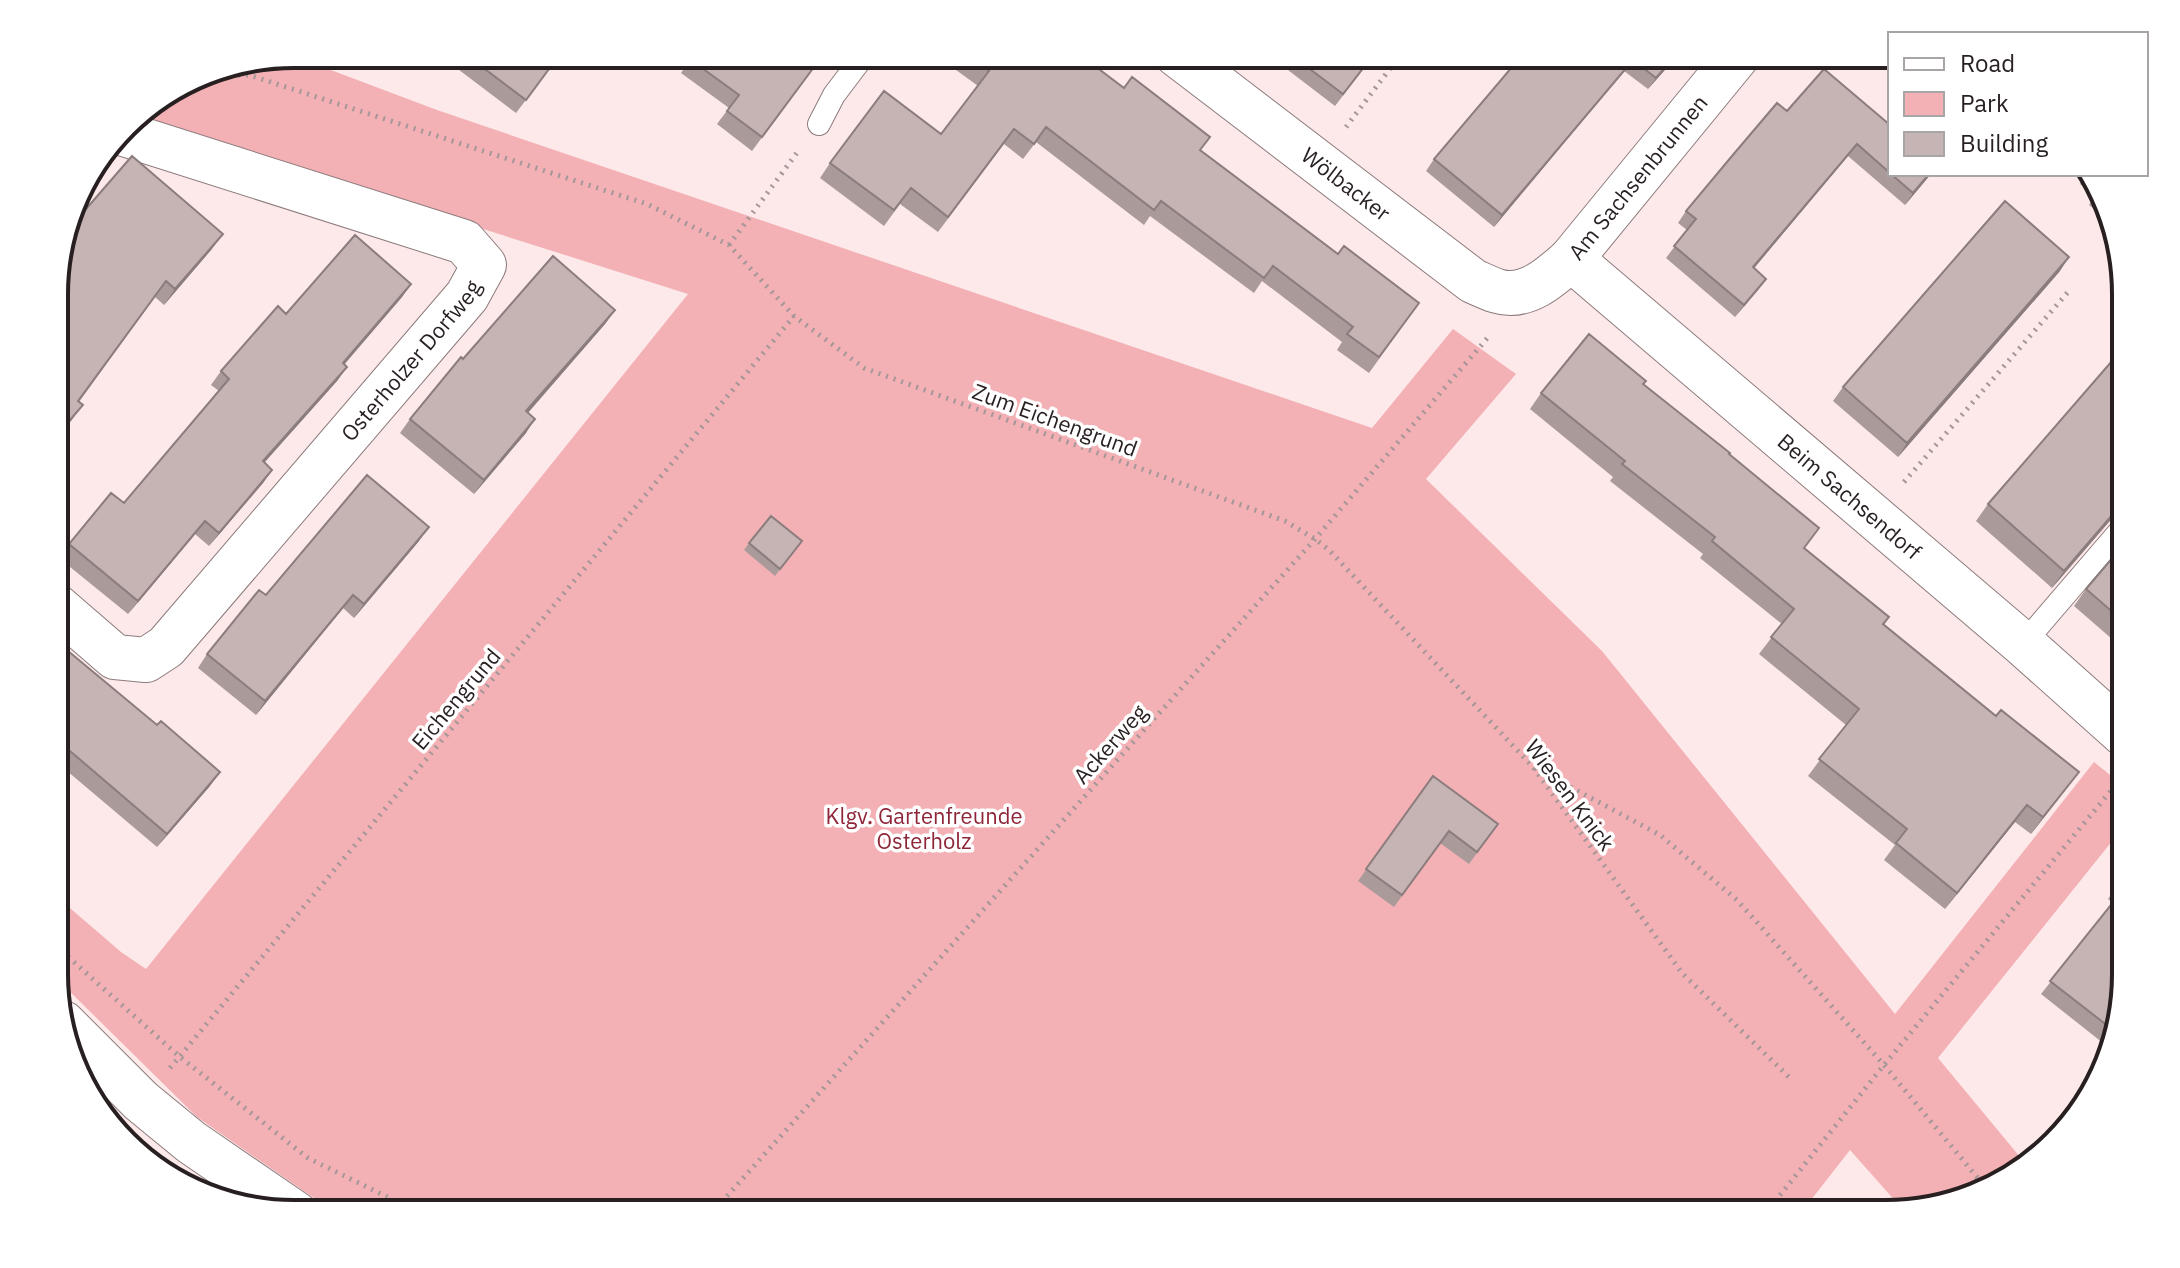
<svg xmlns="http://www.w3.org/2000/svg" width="2180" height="1268" font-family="'IBM Plex Sans',sans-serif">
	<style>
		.green { fill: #f3b1b5 }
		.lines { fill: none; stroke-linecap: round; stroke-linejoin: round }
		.lane-casing { stroke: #8d7b7c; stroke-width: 24 }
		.street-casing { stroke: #8d7b7c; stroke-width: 46 }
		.path { stroke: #a59697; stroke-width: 5; stroke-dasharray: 2 6; stroke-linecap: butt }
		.lane { stroke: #fff; stroke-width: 22 }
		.street { stroke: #fff; stroke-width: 44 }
		.wall { fill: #aa9a9a }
		.shaded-wall { fill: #8b7d7d }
		.building { fill: #c6b3b3; stroke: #8b7d7d; stroke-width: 2 }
		.labels { text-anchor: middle; stroke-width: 7; stroke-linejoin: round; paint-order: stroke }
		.street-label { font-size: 22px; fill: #271f20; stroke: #fff }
		.park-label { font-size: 22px; fill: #8e2639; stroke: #fff }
		.rim { fill: none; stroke: #271f20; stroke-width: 4 }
	</style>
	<rect width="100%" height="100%" fill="#fde9ea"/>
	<path class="green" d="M291,55L437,110L1372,428L1453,329L1516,374L1426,479L1602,651L1895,1014L2094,762L2125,787V825L1938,1058L2025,1163L2006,1182L1905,1212L1850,1150L1800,1214H337L197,1117L56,978V896L121,952L146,969L688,294L133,118L136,114L203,72Z"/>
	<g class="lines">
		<defs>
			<path id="lane" d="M819,124L834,95L865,54
				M2023,644L2125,525"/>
			<g id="street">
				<path id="s1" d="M1176,54L1473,281C1480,284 1488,288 1497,291C1526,300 1551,277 1571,259L1739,54"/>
				<path id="s2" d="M1571,259L2023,644L2125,735"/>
				<path id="s3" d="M56,606L115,657L146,660L166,647L467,296L484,265L464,242L121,133"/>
				<path d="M63,1023L141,1101L191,1142L296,1214"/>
			</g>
		</defs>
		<use href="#lane" class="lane-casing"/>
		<use href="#street" class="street-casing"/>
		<path class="path" d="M198,75H249L647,204L729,245L794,316L864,368L1285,521L1315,539L1329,550L1533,767L1682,973L1790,1078
			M1346,127L1401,54
			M729,245L799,150
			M1904,482L2068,292
			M1535,768L1660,835L1737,900L1884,1065L1986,1188
			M56,946L180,1057L308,1158L422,1214
			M170,1068L794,316
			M711,1214L1315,539L1490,335
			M1765,1214L1884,1065L2119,781"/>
		<use href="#lane" class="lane"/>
		<use href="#street" class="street"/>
	</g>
	<path class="wall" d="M438,54H561L516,113Z
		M695,54L817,63L752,151L717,124L729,108L681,73Z
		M961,54H1079L1124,88L1210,137L1200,151L1338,254L1419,303L1369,373L1337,350L1342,342L1262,281L1254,293L1150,216L1144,225L1036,142L1023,159L1004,144L938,232L900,204L884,226L820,178L830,163L941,134L978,86L952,67Z
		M1267,54H1375L1335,106Z
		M1523,54H1679L1648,89L1624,71L1494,227L1426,171L1434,159Z
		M1890,125V174H1931L1905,205L1848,156L1754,268L1766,279L1735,317L1666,258L1687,230L1678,223L1686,211Z
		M2087,174H2094L2107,219L2089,205L2095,196L2080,184Z
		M223,234L211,250L164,305L155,297L79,402L71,421L56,263Z
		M2060,271L1898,457L1833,401L1843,387Z
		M411,284L402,297L344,365L347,367L337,381L264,463L272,470L263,483L209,546L195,534L128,614L59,558L69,544L124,503L219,391L211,385L221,371L286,314Z
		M615,310L605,324L528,413L526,433L474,494L400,433L410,419L463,359Z
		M2125,346V512H2121L2114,516L2052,588L1976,521L1988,504Z
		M1643,385L1729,454L1805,549L1889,617L1884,625L1996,716L2079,772L2031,834L2015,822L1945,909L1884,860L1895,845L1808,776L1846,725L1759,654L1782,624L1700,558L1703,554L1610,481L1613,477L1530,409L1541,393Z
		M419,541L354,618L343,608L256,715L198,668L207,654L266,595Z
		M802,541L775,576L744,550L749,543Z
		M2086,589L2125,623L2112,639L2074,606Z
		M56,641L210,786L157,847L60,765L59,767L56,765Z
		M1433,776L1498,824L1469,864L1440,843L1394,907L1358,881Z
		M2126,875V989L2108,1047L2041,994L2113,903L2108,899Z"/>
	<path class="shaded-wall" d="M1677,54H1679L1648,89L1656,78Z
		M1633,60L1624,71L1494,227L1502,215Z
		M1857,144L1848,156L1745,279L1753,267Z
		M1929,174H1931L1905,205L1913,193Z
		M223,234L211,250L164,305L175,289Z
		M2069,257L2060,271L1898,457L1907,443Z
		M1766,279L1758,290L1735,317L1744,305Z
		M411,284L402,297L333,377L343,363Z
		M615,310L605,324L517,425L526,411Z
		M347,367L337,381L253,475L263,461Z
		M83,405L71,421L56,439V436Z
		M535,419L526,433L474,494L484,480Z
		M272,470L263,483L209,546L219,533Z
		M2125,500V512H2121L2114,516L2052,588L2064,571Z
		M205,521L195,534L128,614L138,601Z
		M429,527L419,541L354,618L364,604Z
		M353,595L343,608L256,715L265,701Z
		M2125,620V623L2112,639Z
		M220,772L210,786L157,847L167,834Z
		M2079,772L2067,788L2031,834L2043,817Z
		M2027,805L2015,822L1945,909L1957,893Z"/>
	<path class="building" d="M465,54H560L526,100Z
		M695,54H805L817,63L762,137L727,111L739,95L691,60Z
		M966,54H1079L1124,88L1132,77L1210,137L1200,150L1338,254L1344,246L1419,303L1379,357L1347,334L1353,327L1273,266L1264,278L1161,201L1154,210L1046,127L1034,144L1014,129L948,217L911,188L894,210L830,163L884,91L941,134L989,71Z
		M1290,54H1374L1343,94Z
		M1523,54H1677L1656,78L1633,60L1502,215L1434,159Z
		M1824,69L1890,125V173L1857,144L1753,267L1766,279L1744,305L1674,246L1696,219L1686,211L1732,156L1777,103L1787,111Z
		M132,156L223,234L175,289L166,281L78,401L83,405L56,436V263L66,232Z
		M1891,174H1929L1913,193Z
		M2005,201L2069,257L1907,443L1843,387Z
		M355,235L411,284L343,363L347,367L263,461L272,470L219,533L205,521L138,601L69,544L111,493L124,503L229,379L221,371L278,306L286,314Z
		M553,256L615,310L526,411L535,419L484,480L410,419L461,357L463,359Z
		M1589,334L1646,381L1643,384L1730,453L1729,454L1819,528L1804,548L1889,617L1883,624L1996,716L2001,710L2079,772L2043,817L2027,805L1957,893L1896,843L1907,829L1819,759L1859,709L1771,637L1794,609L1712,541L1715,537L1622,464L1625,461L1541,393Z
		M2125,346V500L2064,571L1988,504Z
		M367,475L429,527L364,604L353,595L265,701L207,654L259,590L266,595Z
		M771,516L802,541L780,569L749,543Z
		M2125,543V620L2124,622L2086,589Z
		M56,641L157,725L161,721L220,772L167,834L70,751L68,753L56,743Z
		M1433,776L1498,824L1477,852L1449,831L1402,895L1366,869Z
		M2126,875V989L2113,1030L2050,981L2123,890L2117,885Z
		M2097,1081L2094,1094L2065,1123L2064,1122Z"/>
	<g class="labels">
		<g class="street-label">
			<text dy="8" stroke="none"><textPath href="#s1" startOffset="590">Am Sachsenbrunnen</textPath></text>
			<text dy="8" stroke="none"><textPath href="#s1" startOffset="214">Wölbacker</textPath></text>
			<text dy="8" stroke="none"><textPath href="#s3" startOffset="510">Osterholzer Dorfweg</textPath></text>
			<text transform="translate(1055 420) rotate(20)" y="8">Zum Eichengrund</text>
			<text dy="8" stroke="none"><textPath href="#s2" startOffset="366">Beim Sachsendorf</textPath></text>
			<text transform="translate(456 699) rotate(-50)" y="8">Eichengrund</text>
			<text transform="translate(1110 744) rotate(-48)" y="8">Ackerweg</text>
			<text transform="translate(1570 795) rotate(53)" y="8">Wiesen Knick</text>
		</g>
		<g class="park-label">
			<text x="924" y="824">Klgv. Gartenfreunde<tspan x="924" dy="25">Osterholz</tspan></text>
		</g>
	</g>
	<path d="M0 0H2180V1268H0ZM294 68H1886A226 226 0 0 1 2112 294V974A226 226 0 0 1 1886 1200H294A226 226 0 0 1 68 974V294A226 226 0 0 1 294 68Z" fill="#fff" fill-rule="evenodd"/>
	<path class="rim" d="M294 68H1886A226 226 0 0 1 2112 294V974A226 226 0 0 1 1886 1200H294A226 226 0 0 1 68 974V294A226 226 0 0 1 294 68Z"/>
	<rect x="1888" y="32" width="260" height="144" fill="#ffffff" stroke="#a9a5a6" stroke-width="2"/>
	<rect x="1904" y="58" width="40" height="12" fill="#ffffff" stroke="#a9a5a6" stroke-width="2"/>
	<text x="1960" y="72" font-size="24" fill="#271f20">Road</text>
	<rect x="1904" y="92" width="40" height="24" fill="#f3b1b5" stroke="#a9a5a6" stroke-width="2"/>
	<text x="1960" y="112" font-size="24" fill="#271f20">Park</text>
	<rect x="1904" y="132" width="40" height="24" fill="#c6b3b3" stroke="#a9a5a6" stroke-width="2"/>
	<text x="1960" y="152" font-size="24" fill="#271f20">Building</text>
</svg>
